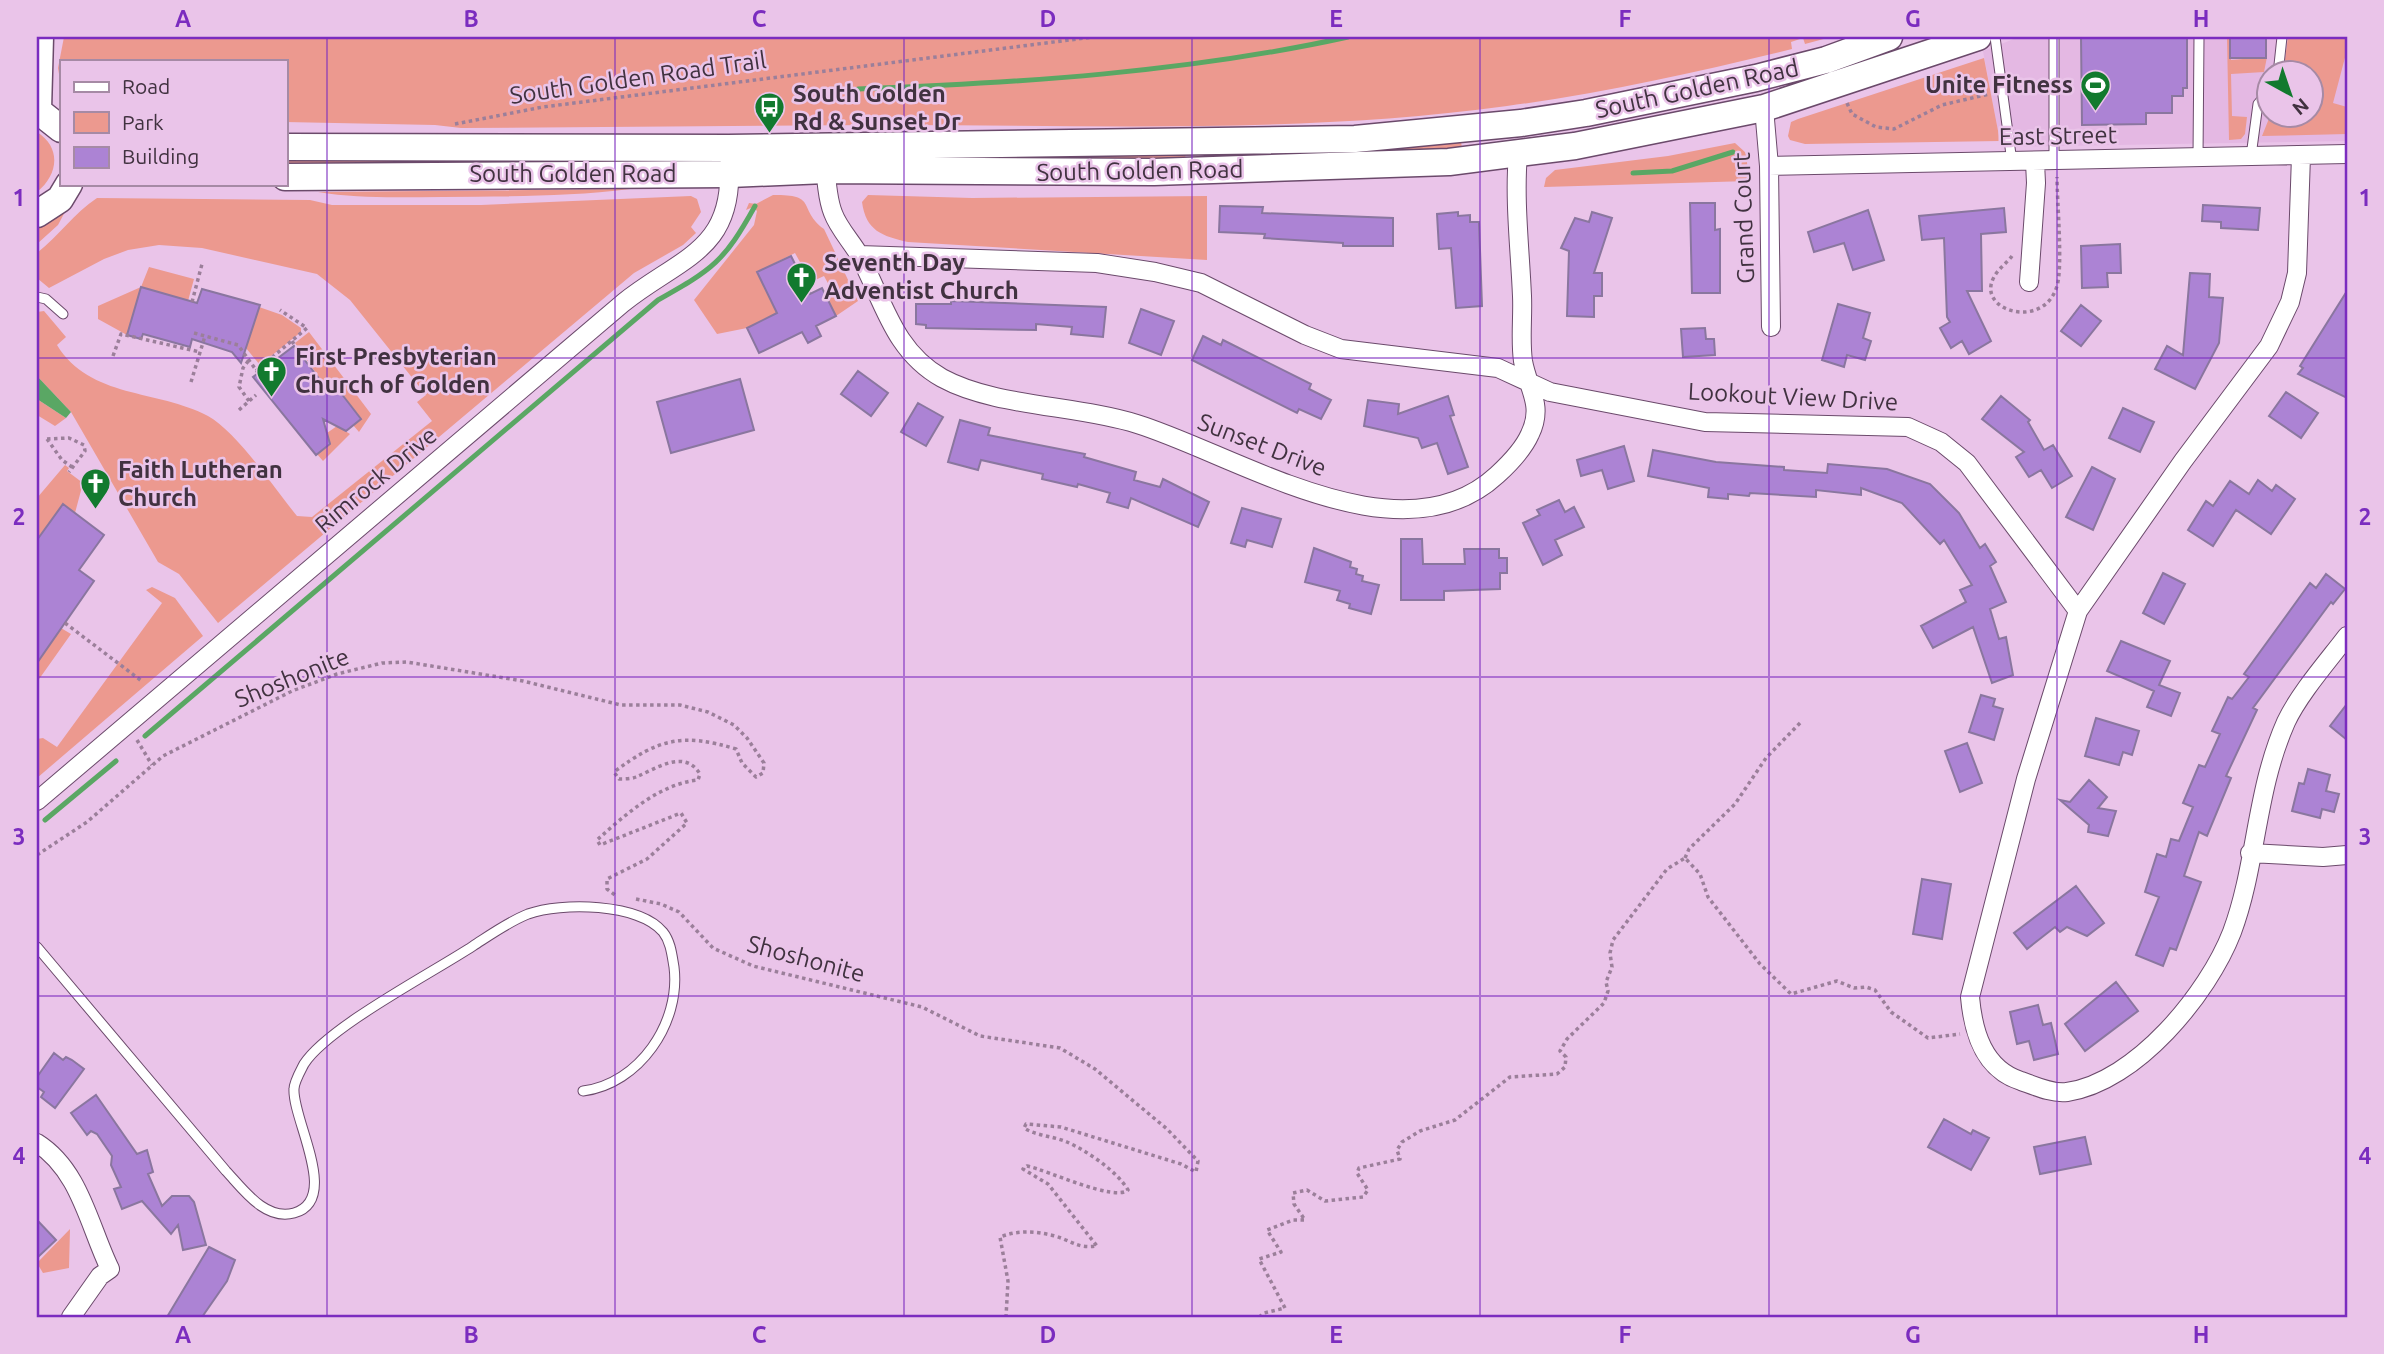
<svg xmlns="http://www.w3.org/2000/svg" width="2384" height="1354" font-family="Ubuntu,sans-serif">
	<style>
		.built { fill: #e4b8e3; fill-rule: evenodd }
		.green { fill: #ec998f }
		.water { fill: #5aa764 }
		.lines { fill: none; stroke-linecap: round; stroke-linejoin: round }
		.stream { stroke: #5aa764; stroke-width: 5 }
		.building { fill: #ac83d4; stroke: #8a769f; stroke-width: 2 }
		.service-casing { stroke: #6b4a6b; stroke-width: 11 }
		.minor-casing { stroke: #6b4a6b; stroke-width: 20 }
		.secondary-casing { stroke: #6b4a6b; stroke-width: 29 }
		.path { stroke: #9b7f9a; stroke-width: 3.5; stroke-dasharray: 3.5 3.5; stroke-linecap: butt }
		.service { stroke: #fff; stroke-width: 9 }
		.minor { stroke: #fff; stroke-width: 18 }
		.secondary { stroke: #fff; stroke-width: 26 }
		.grid { fill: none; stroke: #7b2cbf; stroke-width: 2; stroke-opacity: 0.55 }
		.labels { text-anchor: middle; stroke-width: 5; stroke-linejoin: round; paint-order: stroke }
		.street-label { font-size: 24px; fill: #413240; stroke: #eac4e9 }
		.poi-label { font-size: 24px; font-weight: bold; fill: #413240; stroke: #eac4e9; text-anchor: start }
		.neatline { fill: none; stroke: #7b2cbf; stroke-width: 2.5 }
		.grid-label { font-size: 23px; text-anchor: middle; font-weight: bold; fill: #7b2cbf }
	</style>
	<rect width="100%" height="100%" fill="#eac4e9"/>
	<path class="built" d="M2019,37H2347V141L2001,147L1983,51ZM2268,74H2310V116H2268Z"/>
	<path class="green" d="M64,37H1831L1805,44L1803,38L1791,42L1792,49C1698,72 1604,93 1507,106C1304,134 1095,125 890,125L889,121L876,122V125L461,128L435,125L285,122V61H61V86L58,68Z
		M2227,37H2230L2231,60L2267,57L2264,72L2231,74L2232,116L2247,117L2245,134L2241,139L2229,140Z
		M2288,37H2347V50L2333,103L2347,107V134L2262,136L2270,116H2310V74L2283,73Z
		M1984,58L2000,141L1805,144L1790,140L1788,136L1791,122L1798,119Z
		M37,132C62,148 58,175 37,192Z
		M1461,142L1462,148L1433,151L1208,159V154Z
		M1735,143L1746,153L1749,181L1544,187L1546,178L1555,170L1668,156Z
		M1186,154L1185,158H976L977,156Z
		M285,159L678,161L285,164Z
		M630,189C568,197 505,196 442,197C400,197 359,199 318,192Z
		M773,195C819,194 797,209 824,229L858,301L836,316L824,291L830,287L824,276L811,282L795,253L757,272L777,313L747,328L717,334L694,300L754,225L757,211L753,207L746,210L749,203L756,204Z
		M868,195L972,198L1207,196V260L908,242C882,236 866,231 862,202Z
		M691,196L697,199L701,212L691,227L696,233L683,245L634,273L218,623L179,574L158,562L71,412L37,376V312L44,311L66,337L57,345C90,399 157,389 208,416C237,432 275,489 297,516L312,517L432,421L417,402L426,395L350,300L317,274L202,248L159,245L128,250L104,259L49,288L37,278V253C59,236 74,213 97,198L310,200L332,205H481Z
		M67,208L58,225L37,244V226Z
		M149,267L194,279L188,301L141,287L127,335L98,319V306L141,287Z
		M259,307L282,315L301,328V332L260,365L241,342L247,344Z
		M309,332L371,414L359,432L353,425L361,419L335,384L327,389L295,343Z
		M37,399L66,418L55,426L37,415Z
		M337,426L350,434L323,461L317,454L330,444L327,433Z
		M65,465L69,468L67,471L83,483L75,513L63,504L37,540V498Z
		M152,587L175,598L203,636L37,778V739L43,738L57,747L162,603L146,590Z
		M61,628L71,634L37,682L38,661Z
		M70,1229L69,1268L43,1273L37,1263Z"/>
	<path class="water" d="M37,376L71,412L66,418L37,399Z"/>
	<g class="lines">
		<path class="stream" d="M847,99L858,89C1020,83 1189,72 1348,37
			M1633,173L1672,171L1733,152
			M145,736L658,300C713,269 724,262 755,206
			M45,820L116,761"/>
	</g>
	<path class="building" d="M2081,37H2187V88H2183V96H2172V113H2146V124L2082,125Z
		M2230,37H2266V58H2230Z
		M1690,203H1715V230L1720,229V293H1692Z
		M2203,205L2260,208L2258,230L2221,228V222L2202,221Z
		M1220,206L1263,207L1262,213L1393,218V246H1343V243L1264,238L1265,234L1219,232Z
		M2004,208L2006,232L1981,234L1982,291H1967L1991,341L1969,354L1962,341L1951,348L1940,328L1950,322L1947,317L1944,238L1922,240L1919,216Z
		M1868,210L1884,260L1853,270L1844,243L1814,252L1808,232Z
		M1458,212V216L1470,215V222H1479L1482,306L1456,308L1451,248L1439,249L1437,214Z
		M1592,212L1612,218L1594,273H1602V296H1594V317L1567,316L1569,251L1561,248L1575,218L1589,222Z
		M2120,244L2121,273H2107L2108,287L2082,288L2081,246Z
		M791,256L810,294L822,288L836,316L816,326L821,336L808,343L802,332L759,353L747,328L777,313L757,272Z
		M2190,273L2210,274L2209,297L2223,298L2219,343L2195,389L2155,369L2167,346L2183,355Z
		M141,287L197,303L202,289L260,305L241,363L232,352L192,339L190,347L143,334L141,339L127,335Z
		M2347,291V398L2298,374L2303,368L2300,366Z
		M951,301L1106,307L1103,337L1071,334L1072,327L1036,324V330L926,328V325L916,324V304H951Z
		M1838,304L1870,313L1863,338L1871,341L1865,360L1847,355L1844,367L1822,360Z
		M2081,305L2101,321L2081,346L2061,331Z
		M1141,309L1174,321L1161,355L1129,343Z
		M1705,328L1706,339H1714L1715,355L1683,357L1681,329Z
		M1203,336L1221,345L1223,340L1311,384L1309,389L1331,400L1321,419L1299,409L1297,413L1192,360Z
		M294,346L327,389L334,384L361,419L346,431L323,419L330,444L316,455L253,377Z
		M858,371L888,393L871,416L841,394Z
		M740,379L754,430L671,453L657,402Z
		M2286,392L2318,413L2301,438L2269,416Z
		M1448,396L1454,415L1450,416L1468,467L1448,474L1437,443L1422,448L1418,438L1364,426L1368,400L1399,404L1398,414Z
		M2001,396L2030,420L2028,422L2044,450L2053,445L2072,476L2052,488L2041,470L2029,477L2016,457L2024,452L1982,419Z
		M918,403L943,417L926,446L901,432Z
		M2123,408L2154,422L2140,452L2109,438Z
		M960,420L990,428L988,435L1085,454L1084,457L1136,472L1134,480L1160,487L1163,479L1209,502L1198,527L1131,498L1128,508L1107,502L1110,493L1078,484L1077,487L1042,479L1043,474L981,460L978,470L948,462Z
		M1624,446L1634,481L1608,489L1602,470L1581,476L1577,460Z
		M1653,450L1716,462L1784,467V470L1827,473L1828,464L1887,469L1930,484L1959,513L1980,548L1985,544L1996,562L1990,566L2006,602L1990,609L1999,639L2006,637L2013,675L1992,683L1973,627L1933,648L1921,626L1966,602L1960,590L1972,585L1944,540L1940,544L1902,503L1861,488V495L1816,490V497L1750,493L1749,496L1728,494V499L1708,497L1709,488L1648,476Z
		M2092,467L2115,479L2093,530L2066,517Z
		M2258,480L2272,491L2276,485L2295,499L2271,534L2236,510L2213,546L2188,530L2206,501L2213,506L2230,481L2249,494Z
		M1559,500L1565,512L1574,507L1584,527L1555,540L1562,555L1543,565L1523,523L1540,515L1537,510Z
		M63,504L104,535L79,570L94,581L37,663V540Z
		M1242,508L1281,519L1272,547L1247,540L1245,547L1231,543Z
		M1401,539H1422L1423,564H1465L1464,549H1499V558H1507V573H1500V589L1444,591V600H1401Z
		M1314,548L1351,562L1350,567L1357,569L1356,574L1363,576L1362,581L1379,585L1371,614L1349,608L1350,604L1337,600L1340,591L1305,582Z
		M2163,573L2185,584L2164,624L2143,613Z
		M2326,574L2345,589L2333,604L2331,602L2253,708L2257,710L2226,776L2231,778L2207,836L2199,832L2184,876L2201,882L2176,950L2170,948L2163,966L2136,955L2159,897L2145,892L2157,854L2166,857L2171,839L2179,841L2193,807L2183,803L2199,765L2205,767L2220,734L2212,731L2228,697L2232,699L2249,677L2244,674L2310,583L2316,588Z
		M2121,641L2170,661L2159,685L2180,693L2171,716L2147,707L2154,691L2107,671Z
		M1981,695L1995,699L1993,706L2003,709L1994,740L1969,732Z
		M2347,704V740L2330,726Z
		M2096,718L2139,731L2132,755L2123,752L2119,765L2085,756Z
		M1967,743L1982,783L1960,792L1945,751Z
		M2308,769L2330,775L2326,791L2339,794L2334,812L2322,809L2320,818L2292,811L2299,783L2304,784Z
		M2089,780L2107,797L2098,808L2116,811L2108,836L2088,832L2089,825L2060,800L2070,802Z
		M1922,879L1951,884L1942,939L1913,934Z
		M2076,886L2104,923L2087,936L2067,927L2060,932L2055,927L2027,949L2014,933Z
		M2116,982L2138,1011L2085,1051L2065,1024Z
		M2038,1005L2043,1025L2051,1023L2058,1054L2034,1060L2029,1041L2017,1044L2010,1012Z
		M54,1053L63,1060L66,1057L72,1060L84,1069L55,1108L41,1097L44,1092L37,1087V1077Z
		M96,1095L137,1154L147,1150L153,1172L148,1174L162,1206L172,1196H189L194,1202L206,1245L183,1250L178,1225L171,1234L142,1201L122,1209L114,1189L121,1187L111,1165L112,1156L97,1134L91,1131L87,1135L71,1113Z
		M1944,1119L1971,1134L1973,1130L1989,1138L1971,1170L1928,1147Z
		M2085,1137L2091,1164L2040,1174L2034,1147Z
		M37,1220L56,1240L37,1258Z
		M209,1247L235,1260L227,1281L202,1317H167Z"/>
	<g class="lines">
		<defs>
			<path id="service" d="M1995,37L2012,162
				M2278,74L2282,37
				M2251,156L2258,104L2268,92
				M2198,157L2199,37
				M2054,161V37
				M37,297L46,299L63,314
				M37,947L226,1171C243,1189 265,1221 294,1213C341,1200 292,1119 294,1089C294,1082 301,1070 304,1064C328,1027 432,973 473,946C490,935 508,922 528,914C561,902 639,903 663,932C671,942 672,956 674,967C681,1023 639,1084 583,1091"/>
			<path id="minor" d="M1764,108L1769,166L1771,327
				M2301,156L2297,273L2290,302L2269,346L2183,461L2078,611L2026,779L1970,997C1973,1031 1983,1069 2021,1081C2035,1086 2053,1094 2067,1092C2136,1082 2208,994 2232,932C2257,865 2255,792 2286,722C2299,694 2328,661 2347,636
				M825,160C826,176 827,198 833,213C838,227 850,240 858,253C883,298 892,350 942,378C995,407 1077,405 1137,424C1237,455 1401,564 1497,475C1509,464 1523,450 1530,434C1544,405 1528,389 1523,361C1520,340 1523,317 1522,296C1520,249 1514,200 1518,154
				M1769,166L2347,154
				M859,255L1097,263L1155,272L1201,283L1305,335L1341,349L1498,368L1550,392L1705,422L1908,427L1941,442L1967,463L2078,611
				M2029,282L2036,183L2035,162
				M37,801L623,303C679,258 734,251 729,165
				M2250,853L2323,857L2347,855
				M37,1143C80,1170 89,1226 110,1269L100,1276L71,1317"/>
			<path id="secondary" d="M37,110L61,129
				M38,110L40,37
				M285,147L728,148L1355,139L1521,123L1586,113L1756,78L1826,60L1889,37
				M285,177L730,174L826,170L1154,172L1449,162L1575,146L1764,108L1978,37
				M37,214L60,199L69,184"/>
		</defs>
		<use href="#service" class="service-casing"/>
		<use href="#minor" class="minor-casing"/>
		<use href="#secondary" class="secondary-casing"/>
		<path class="path" d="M1847,103L1852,114L1876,127L1894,129L1942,105L1989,94
			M455,124L543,107L1093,37
			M2012,256C2007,263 1998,269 1994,277C1975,311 2044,331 2057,286C2063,267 2057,201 2057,177
			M192,302L202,264
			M194,333L238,345L264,381
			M292,341L300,354
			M113,356L121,334L200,352
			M256,371L307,328L280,310
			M191,382L205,336
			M249,401L239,387L243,368L249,360
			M239,410L256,395
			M47,439L69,438L84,445L85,451L69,472
			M47,439L62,460L72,467
			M65,623L143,682
			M137,740L152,765
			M37,855L87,822L163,756L292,691L337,674L382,663L407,662L523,681L621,705H680L708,712L734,725L747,738L764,763L763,773L756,777L742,763L736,749C683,733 659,738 614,772L619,779C624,779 631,779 636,777C656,769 684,748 700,774L698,780C659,784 625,815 597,840L600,845L681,813L687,823L647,859L607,879V889L615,895
			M1685,858L1689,849L1735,804L1766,758L1801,722
			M636,899L661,904L679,912L713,948L753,966L922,1007L980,1036L1060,1048L1095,1069L1167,1129L1198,1161L1196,1172L1181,1164L1061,1127L1026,1124L1024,1128C1037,1136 1053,1136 1067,1142C1087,1151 1117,1171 1128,1190C1114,1202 1047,1170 1027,1166L1023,1169L1048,1184L1097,1246C1078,1249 1072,1241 1055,1236C1036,1231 1018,1230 1000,1237L1008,1281L1006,1317
			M1259,1317L1264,1313L1285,1308L1259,1259L1281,1252L1267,1230L1293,1220H1305L1294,1204L1293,1193L1307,1190L1325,1201L1363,1197L1368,1190L1357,1173L1359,1168L1400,1159L1397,1150L1402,1142L1420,1131L1455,1120L1510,1077L1557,1074L1565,1067L1566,1057L1560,1051L1567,1039L1604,1003L1608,991L1606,982L1612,967L1610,953L1613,940L1667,869L1685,858L1700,874L1708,897L1760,964L1791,994L1837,981L1854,988L1866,987L1875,990L1891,1012L1928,1038L1960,1034"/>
		<use href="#service" class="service"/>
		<use href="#minor" class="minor"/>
		<use href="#secondary" class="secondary"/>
	</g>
	<path class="grid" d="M327,37V1317M615,37V1317M904,37V1317M1192,37V1317M1480,37V1317M1769,37V1317M2057,37V1317M37,358H2347M37,677H2347M37,996H2347"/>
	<defs>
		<symbol id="stadium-pin" viewBox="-11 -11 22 30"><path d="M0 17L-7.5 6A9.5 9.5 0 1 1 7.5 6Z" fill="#127a2e" stroke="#eac4e9"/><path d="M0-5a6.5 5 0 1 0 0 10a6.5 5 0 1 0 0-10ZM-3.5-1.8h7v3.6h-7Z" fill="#fff"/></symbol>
		<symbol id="bus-pin" viewBox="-11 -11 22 30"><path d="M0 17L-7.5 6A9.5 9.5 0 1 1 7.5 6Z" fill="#127a2e" stroke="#eac4e9"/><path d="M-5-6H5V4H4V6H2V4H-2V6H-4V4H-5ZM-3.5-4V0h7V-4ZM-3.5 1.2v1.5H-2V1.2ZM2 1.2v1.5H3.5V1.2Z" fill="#fff"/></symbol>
		<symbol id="church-pin" viewBox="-11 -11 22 30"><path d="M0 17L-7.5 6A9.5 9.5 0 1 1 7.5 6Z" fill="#127a2e" stroke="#eac4e9"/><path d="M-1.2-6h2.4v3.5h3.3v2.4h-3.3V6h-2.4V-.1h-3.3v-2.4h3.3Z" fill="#fff"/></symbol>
	</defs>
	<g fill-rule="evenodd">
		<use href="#stadium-pin" x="2078" y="68" width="35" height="47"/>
		<use href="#bus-pin" x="752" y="90" width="35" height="47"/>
		<use href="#church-pin" x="784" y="260" width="35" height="47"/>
		<use href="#church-pin" x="254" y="354" width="35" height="47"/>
		<use href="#church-pin" x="78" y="466" width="35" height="47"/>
	</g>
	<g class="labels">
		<g class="street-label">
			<text transform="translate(638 78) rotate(-8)" y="8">South Golden Road Trail</text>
			<text transform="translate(1697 89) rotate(-12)" y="8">South Golden Road</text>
			<text transform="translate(2058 136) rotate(-1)" y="8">East Street</text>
			<text transform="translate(1140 171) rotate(-1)" y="8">South Golden Road</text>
			<text x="573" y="182">South Golden Road</text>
			<text transform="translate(1744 218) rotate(-92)" y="8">Grand Court</text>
			<text transform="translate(1793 397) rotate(3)" y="8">Lookout View Drive</text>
			<text transform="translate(1262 445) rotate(21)" y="8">Sunset Drive</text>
			<text transform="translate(376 480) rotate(-40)" y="8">Rimrock Drive</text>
			<text transform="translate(292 678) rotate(-22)" y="8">Shoshonite</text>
			<text transform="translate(806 959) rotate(15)" y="8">Shoshonite</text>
		</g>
		<g class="poi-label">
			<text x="2073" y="93" text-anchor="end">Unite Fitness</text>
			<text x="793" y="102">South Golden<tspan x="793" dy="28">Rd &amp; Sunset Dr</tspan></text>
			<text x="824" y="271">Seventh Day<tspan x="824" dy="28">Adventist Church</tspan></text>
			<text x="295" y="365">First Presbyterian<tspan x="295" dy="28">Church of Golden</tspan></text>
			<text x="118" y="478">Faith Lutheran<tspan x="118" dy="28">Church</tspan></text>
		</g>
	</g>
	<rect width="2384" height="1354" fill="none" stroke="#eac4e9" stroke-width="77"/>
	<rect x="60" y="60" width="228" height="126" fill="#eac4e9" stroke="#a68aa5" stroke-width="2"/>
	<rect x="74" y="82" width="35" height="10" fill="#ffffff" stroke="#a68aa5" stroke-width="2"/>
	<text x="122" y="94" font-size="21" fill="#413240">Road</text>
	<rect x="74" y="112" width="35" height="21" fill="#ec998f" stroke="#a68aa5" stroke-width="2"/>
	<text x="122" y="130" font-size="21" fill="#413240">Park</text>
	<rect x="74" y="147" width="35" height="21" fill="#ac83d4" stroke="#a68aa5" stroke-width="2"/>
	<text x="122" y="164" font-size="21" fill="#413240">Building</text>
	<g transform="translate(2290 94) rotate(140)"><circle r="33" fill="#eac4e9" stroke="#a68aa5" stroke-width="2"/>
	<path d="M0-5L12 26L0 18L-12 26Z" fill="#127a2e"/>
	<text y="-10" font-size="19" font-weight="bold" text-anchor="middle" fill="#413240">N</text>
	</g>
	<rect x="38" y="38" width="2308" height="1278" class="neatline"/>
	<g class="grid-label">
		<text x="183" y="27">A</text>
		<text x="471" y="27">B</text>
		<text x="759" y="27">C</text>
		<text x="1048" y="27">D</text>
		<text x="1336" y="27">E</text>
		<text x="1625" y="27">F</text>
		<text x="1913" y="27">G</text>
		<text x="2201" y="27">H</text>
		<text x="19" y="206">1</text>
		<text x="2365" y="206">1</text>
		<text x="19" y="525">2</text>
		<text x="2365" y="525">2</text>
		<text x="19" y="845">3</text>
		<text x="2365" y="845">3</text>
		<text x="19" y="1164">4</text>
		<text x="2365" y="1164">4</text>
		<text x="183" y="1343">A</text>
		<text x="471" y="1343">B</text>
		<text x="759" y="1343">C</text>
		<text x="1048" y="1343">D</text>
		<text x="1336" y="1343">E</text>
		<text x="1625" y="1343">F</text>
		<text x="1913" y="1343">G</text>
		<text x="2201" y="1343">H</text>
	</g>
</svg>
